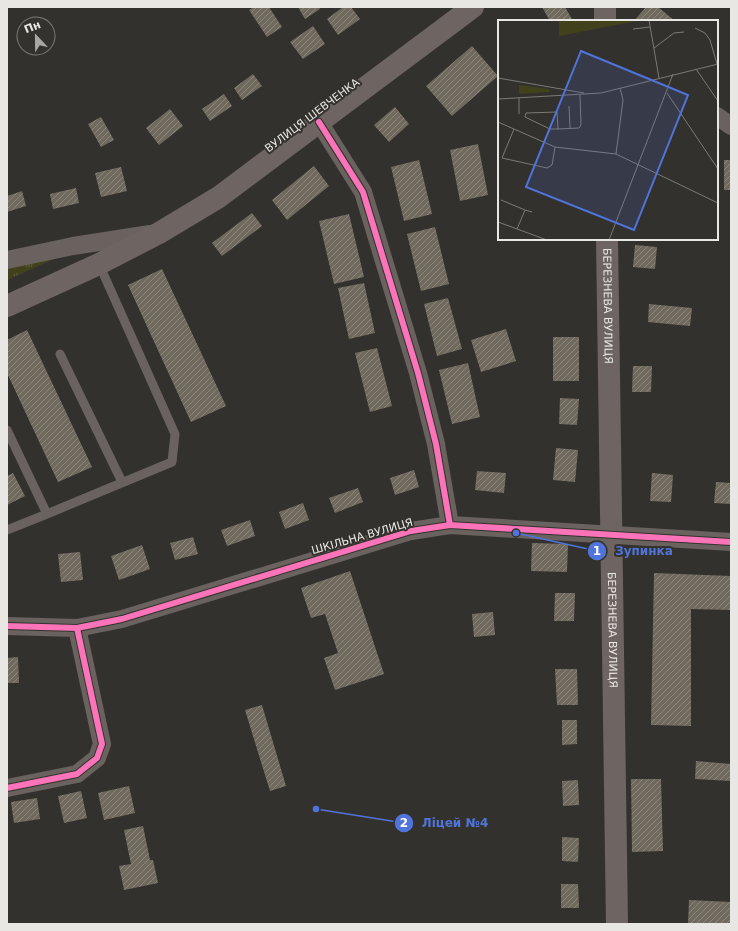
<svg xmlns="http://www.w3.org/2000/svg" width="738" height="931" font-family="'DejaVu Sans',sans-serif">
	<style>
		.grass { fill: url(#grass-tufts) }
		.building { fill: url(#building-hatch) }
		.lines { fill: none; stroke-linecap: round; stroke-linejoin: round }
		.lane { stroke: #6a625f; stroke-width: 9 }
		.street { stroke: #6a625f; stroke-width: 18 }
		.secondary { stroke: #6e6461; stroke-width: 22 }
		.cycleway-casing { stroke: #34322d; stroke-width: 8 }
		.cycleway { stroke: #fb73b8; stroke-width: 6 }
		.labels { text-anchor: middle; stroke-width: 4; stroke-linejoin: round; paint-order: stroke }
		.street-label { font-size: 11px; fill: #e9e7e4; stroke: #34322d }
		.inset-road { fill: none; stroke: #7c7a77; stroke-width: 1 }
		.view { fill: #5074db; fill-opacity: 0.15; stroke: #5074db; stroke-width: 2 }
		.inset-edge { fill: none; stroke: #e9e7e4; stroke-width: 2 }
		.leader { fill: none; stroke: #5074db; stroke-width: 1.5 }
		.callout-dot { fill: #5074db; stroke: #34322d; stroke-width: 1.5 }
		.mark-label { font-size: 12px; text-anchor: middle; font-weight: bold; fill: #fff }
		.callout-label { font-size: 12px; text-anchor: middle; font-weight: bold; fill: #5074db; stroke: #34322d; stroke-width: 4; stroke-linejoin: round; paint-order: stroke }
	</style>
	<defs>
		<pattern id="grass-tufts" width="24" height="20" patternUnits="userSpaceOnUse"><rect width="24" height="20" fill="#41421c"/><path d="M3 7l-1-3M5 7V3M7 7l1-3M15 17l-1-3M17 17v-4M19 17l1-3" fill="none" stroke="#5c5d3d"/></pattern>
		<pattern id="building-hatch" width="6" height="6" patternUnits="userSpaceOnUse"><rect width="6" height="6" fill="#70695d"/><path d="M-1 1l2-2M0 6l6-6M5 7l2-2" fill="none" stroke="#8b867c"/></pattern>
	</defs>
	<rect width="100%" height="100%" fill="#33312e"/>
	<path class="grass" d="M67,253L7,280V268Z"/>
	<path class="building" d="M254,7H269L282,27L267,37L249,10Z
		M298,7H319L320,9L305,19Z
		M343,7H351L360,19L338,35L327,19Z
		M542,7H565L573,21H550Z
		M646,7H658L675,21H634Z
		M313,26L325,44L303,59L290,42Z
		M472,46L498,76L452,116L426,86Z
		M253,74L262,86L242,100L234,88Z
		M224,94L232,106L210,121L202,109Z
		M395,107L409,124L389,142L374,125Z
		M170,109L183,126L159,145L146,128Z
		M101,117L114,140L101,147L88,124Z
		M478,144L488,195L460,201L450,150Z
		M419,160L432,214L404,221L391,167Z
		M724,160H731V190H724Z
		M314,166L329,186L287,220L272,200Z
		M121,167L127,191L101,197L95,173Z
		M76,188L79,203L53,209L50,194Z
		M22,191L26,206L7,212V196Z
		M252,213L262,226L222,256L212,243Z
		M349,214L364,277L334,284L319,221Z
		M435,227L449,284L421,291L407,234Z
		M635,245L657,247L655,269L633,267Z
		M162,269L226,406L191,422L128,285Z
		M364,283L375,333L349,339L338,288Z
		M448,298L462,349L437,356L424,304Z
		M649,304L692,308L690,326L648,322Z
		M506,329L516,361L481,372L471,340Z
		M27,330L92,467L58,482L7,373V340Z
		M553,337H579V381H553Z
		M377,348L392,406L370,412L355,353Z
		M468,363L480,417L452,424L439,370Z
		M633,366H652L651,392H632Z
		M560,398L579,399L577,425L559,424Z
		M556,448L578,450L575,482L553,480Z
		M414,470L419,487L395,495L390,478Z
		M477,471L506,473L504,493L475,490Z
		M13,473L25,496L7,505V476Z
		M652,473L673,475L671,502L650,501Z
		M716,482L731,483V504L714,503Z
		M358,488L363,502L335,513L329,498Z
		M303,503L309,520L285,529L279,512Z
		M250,520L255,536L227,546L221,530Z
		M193,537L198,554L175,560L170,543Z
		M532,543L568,544L567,572L531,571Z
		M142,545L150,569L119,580L111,556Z
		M80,552L83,580L61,582L58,554Z
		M350,571L384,674L335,690L324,658L338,653L325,614L311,618L301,588Z
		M654,573L731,576V610L691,609V726L651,725Z
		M555,593H575L574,621H554Z
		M493,612L495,635L474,637L472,614Z
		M18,657L19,683H7V658Z
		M555,669H577L578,705H557Z
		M262,705L286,786L270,791L245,710Z
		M562,720H577V744L562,745Z
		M696,761L731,764V781L695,779Z
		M631,779H661L663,851L632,852Z
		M578,780L579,805L563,806L562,781Z
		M129,786L135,813L104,820L98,793Z
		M81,791L87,818L64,823L58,796Z
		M37,798L40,819L14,823L11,802Z
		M143,826L150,860H153L158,883L124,890L119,866L131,864L124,830Z
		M562,837L579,838L578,862L562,861Z
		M561,884H578L579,908H561Z
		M689,900L731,902V924H688Z"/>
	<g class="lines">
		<path class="lane" d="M60,354L122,482
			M7,430L47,514L172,462L175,434L99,264
			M7,530L47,514"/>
		<path class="street" d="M717,116L731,126
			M319,122L363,192L418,373L436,444L450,525
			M7,260L73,246L150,234
			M7,626L77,628L122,619L411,531L450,525L731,542
			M7,788L77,774L97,758L102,744L77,628"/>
		<g class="secondary">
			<path d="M605,21V7"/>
			<path id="s1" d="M607,239L617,924"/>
			<path d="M7,306L99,264L159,233L219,197L473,7"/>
		</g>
		<defs>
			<path id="cycleway" d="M319,122L363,192L418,373L436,444L450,525
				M7,626L77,628L122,619L411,531L450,525L731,542
				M7,788L77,774L97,758L102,744L77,628"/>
		</defs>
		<use href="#cycleway" class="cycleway-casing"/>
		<use href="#cycleway" class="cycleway"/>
	</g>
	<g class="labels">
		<g class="street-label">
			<text transform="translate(312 115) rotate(-37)" y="4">ВУЛИЦЯ ШЕВЧЕНКА</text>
			<text dy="4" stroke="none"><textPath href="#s1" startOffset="67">БЕРЕЗНЕВА ВУЛИЦЯ</textPath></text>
			<text transform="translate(362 536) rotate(-16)" y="4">ШКІЛЬНА ВУЛИЦЯ</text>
			<text dy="4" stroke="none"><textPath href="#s1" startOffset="391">БЕРЕЗНЕВА ВУЛИЦЯ</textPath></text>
		</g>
	</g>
	<g transform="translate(498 20)">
		<rect width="220" height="220" fill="#33312e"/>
		<path d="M21,65L51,69V72L21,74Z" fill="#41421c"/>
		<path d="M61,0H144L61,16Z" fill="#41421c"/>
		<path class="inset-road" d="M151,0L161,58M197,8L207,13L212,20L219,44M135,9L152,7M156,28L176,13L186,12M198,49L220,81M0,58L86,73M169,73L220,149M21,78V94M0,79L103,73L220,44M71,86L72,108M0,102L57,127L118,134L220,183M16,109L4,138L49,148L54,145L57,127M60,109H52L27,97L28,93L59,92L60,109L81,108L83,105L82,75M46,122L52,109M118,134L125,80L122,68M3,180L27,190M0,202L49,220M19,209L27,190L34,192M111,220L175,54"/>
		<path class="view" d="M83,31L190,75L136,210L28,167Z"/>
		<rect width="220" height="220" class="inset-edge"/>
	</g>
	<path class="leader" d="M516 533L597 551M316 809L404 823"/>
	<g class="callout-dot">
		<circle cx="516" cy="533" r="4"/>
		<circle cx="316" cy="809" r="4"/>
		<circle cx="597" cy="551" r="10"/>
		<circle cx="404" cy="823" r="10"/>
	</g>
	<g class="mark-label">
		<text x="597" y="555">1</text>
		<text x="404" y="827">2</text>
	</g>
	<g class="callout-label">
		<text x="644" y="555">Зупинка</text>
		<text x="455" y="827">Ліцей №4</text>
	</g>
	<rect width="738" height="931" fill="none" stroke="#e9e7e4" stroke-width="16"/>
	<g transform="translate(36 36) rotate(338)"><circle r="19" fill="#34322d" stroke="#7c7a76"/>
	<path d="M0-3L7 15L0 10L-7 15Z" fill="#a9a7a4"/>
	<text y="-6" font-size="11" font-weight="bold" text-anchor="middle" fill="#e9e7e4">Пн</text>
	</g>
</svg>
